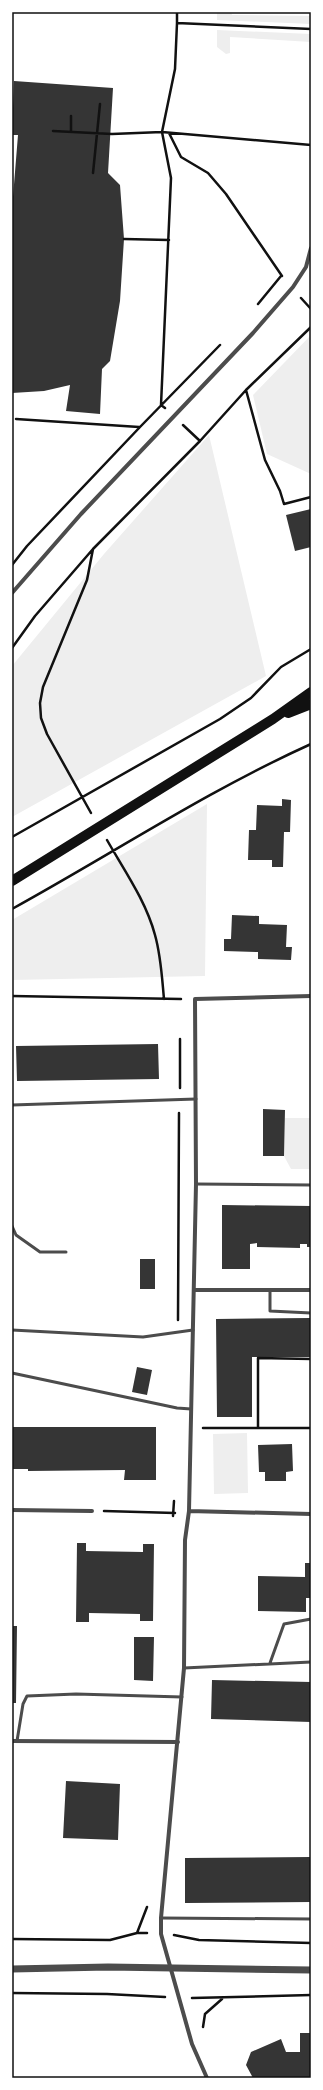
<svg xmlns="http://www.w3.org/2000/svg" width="323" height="2090" font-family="Manrope,sans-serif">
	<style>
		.green { fill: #eee }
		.building { fill: #353535 }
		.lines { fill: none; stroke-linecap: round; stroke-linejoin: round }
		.path { stroke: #111; stroke-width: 2.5 }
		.service { stroke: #4c4c4c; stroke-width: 3 }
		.minor { stroke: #4c4c4c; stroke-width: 4 }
		.tertiary { stroke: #4c4c4c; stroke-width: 7 }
		.primary { stroke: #111; stroke-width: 10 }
		.neatline { fill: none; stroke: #111; stroke-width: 1.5 }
	</style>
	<rect width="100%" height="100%" fill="#fff"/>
	<path class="green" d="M217,12H231L232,15L311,16V24L217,20Z
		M217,30L311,34V42L230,37V53L226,54L217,47Z
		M311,335V474L267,454L253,395Z
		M209,435L266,676L12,817V666L104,554Z
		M207,804L205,976L12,980V920Z
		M285,1118H311V1169H291L284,1156Z
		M247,1433L248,1493L214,1494L213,1434Z"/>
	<path class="building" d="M14,81L113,88L108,173L120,185L124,239L120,301L110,361L102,369L100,414L66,411L70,385L44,391L12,393V209L18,135H12Z
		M311,509V547L295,551L286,515Z
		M282,799L291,800L290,832H284L283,867H272V860H248L249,830H256L257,805L282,806Z
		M232,915L259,916V924L287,925L286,947H292L291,960L258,959V952L224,951V939H231Z
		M158,1044L159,1079L17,1081L16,1046Z
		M263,1109L285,1110L284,1156H263Z
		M222,1205L311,1206V1247H307V1244H300V1248L257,1247V1243L250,1244V1269H222Z
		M140,1259H155V1289H140Z
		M311,1318V1357H252V1417H217L216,1319Z
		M137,1367L152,1370L147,1395L132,1392Z
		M12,1427H156V1480H124L125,1470L28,1471V1469H12Z
		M292,1444L293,1471L286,1472V1481H265V1472H259L258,1445Z
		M77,1543H86V1551L143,1552V1544H154L153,1621H140V1614L89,1613V1622H76Z
		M305,1563H311V1598H306V1612L258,1611V1576L305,1577Z
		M12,1626H17L16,1703H12Z
		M134,1637H154L153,1681L134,1680Z
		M212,1680L311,1682V1722L211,1719Z
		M66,1781L120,1784L118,1840L63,1838Z
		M311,1857V1902L185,1903V1858Z
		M300,2033H311V2078H253L246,2065L251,2052L281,2039L286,2052H300Z"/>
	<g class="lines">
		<path class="path" d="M177,12V23L311,29
			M53,131L112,134L162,132L175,69L177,23
			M71,132V116
			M169,133L181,157L208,173L226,194L282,276
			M93,173L100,104
			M124,239L169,240
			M301,298L311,309
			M258,304L281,276
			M246,390L265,460L280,491L284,504L311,497
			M165,408L161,405L171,178L162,132L311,145
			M16,419L139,427
			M183,425L200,441
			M12,565L27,546L140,427L220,345
			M12,648L35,616L93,549L200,441L246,390L311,327
			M91,813L47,734L41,718L40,703L43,687L87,580L93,549
			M12,837L220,719L251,698L281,667L311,649
			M107,840C124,870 146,901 155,935C161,956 162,978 164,999
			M12,909C112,854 207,791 311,744
			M12,996L181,999
			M180,1088V1039
			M178,1320L179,1113
			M203,1428H311
			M258,1428V1358L311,1359
			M104,1511L175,1513
			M173,1516L174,1501
			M137,1933L147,1907
			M174,1935L199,1940L311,1943
			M12,1939L110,1940L137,1933H147
			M12,1993L107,1994L165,1997
			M192,1998L311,1995
			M203,2027L205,2014L222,1999"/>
		<path class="service" d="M12,1105L196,1099
			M196,1184L311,1185
			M12,1226L16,1235L40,1252H66
			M270,1290V1311L311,1313
			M12,1330L143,1337L193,1330
			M12,1373L177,1408L191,1409
			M270,1663L284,1624L311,1619
			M184,1668L311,1662
			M17,1741L23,1704L27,1696L76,1694L182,1697
			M161,1918L311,1919"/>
		<path class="minor" d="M12,593L81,514L253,333L293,287L306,267L311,248
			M194,1290H311
			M12,1510L92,1511
			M189,1511L311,1514
			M12,1741L178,1742
			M207,2078L192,2044L161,1934V1918L184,1668L185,1540L189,1511L196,1184L195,999L311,996"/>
		<path class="tertiary" d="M12,1969L108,1967L311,1970"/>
		<path class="primary" d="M288,713L311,704
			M12,881L273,719L311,692"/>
	</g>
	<rect width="323" height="2090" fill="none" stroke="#ffffff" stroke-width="26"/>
	<rect x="13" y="13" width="297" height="2064" class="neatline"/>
</svg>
